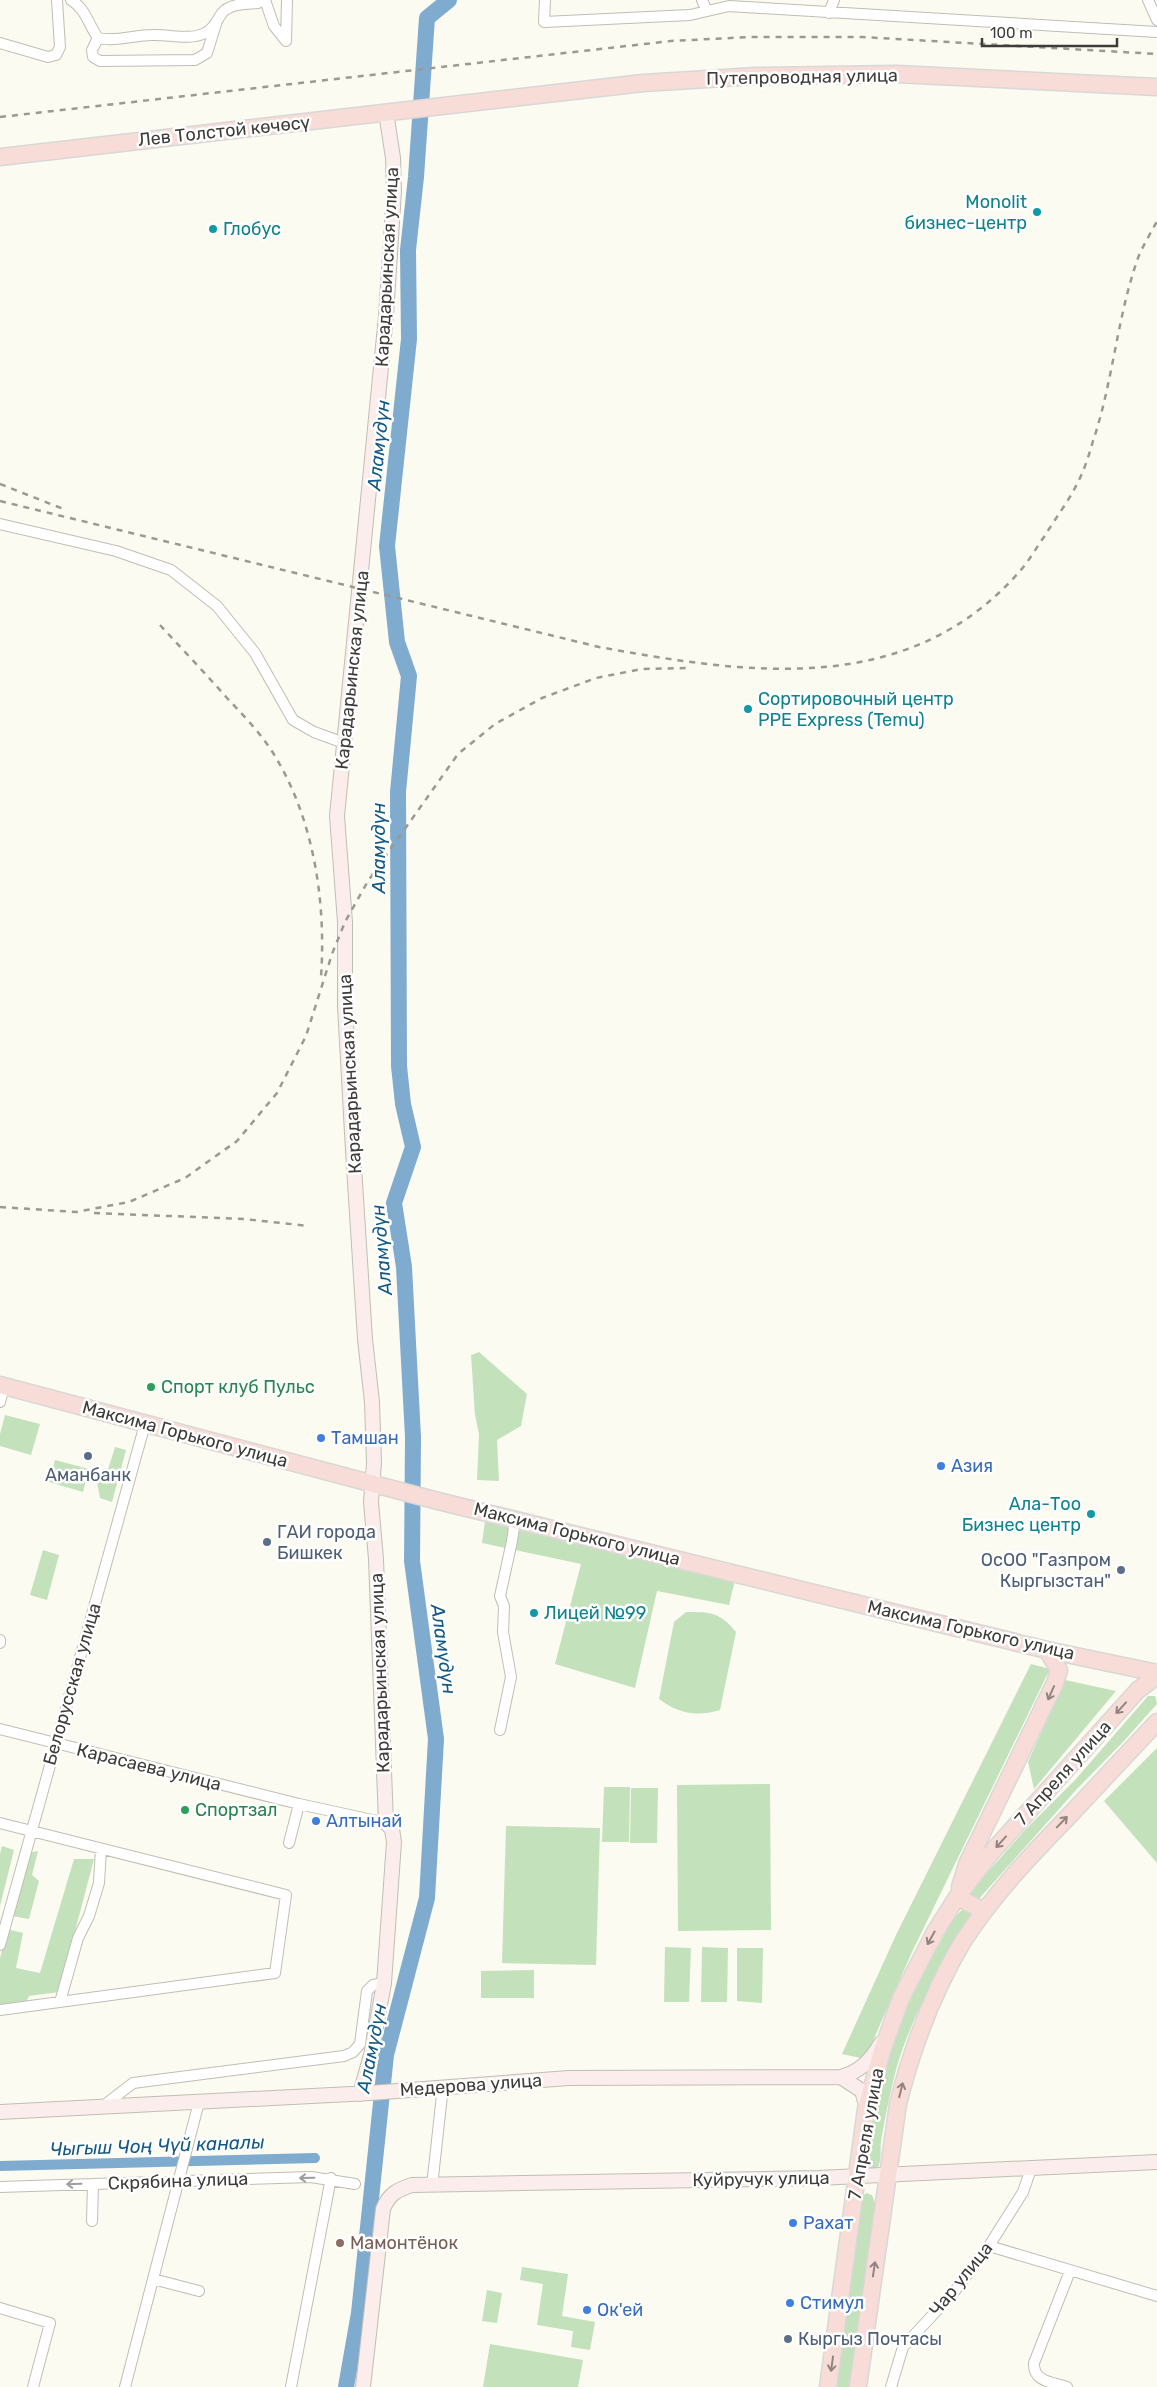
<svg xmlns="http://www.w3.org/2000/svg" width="1157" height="2387" font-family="Rubik,sans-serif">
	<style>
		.green { fill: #c3e1ba }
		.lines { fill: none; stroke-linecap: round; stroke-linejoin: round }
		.canal { stroke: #7fabcf; stroke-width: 10 }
		.river { stroke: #7fabcf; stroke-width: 16 }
		.street-casing { stroke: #c0beb4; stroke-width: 12 }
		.secondary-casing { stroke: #c0beb4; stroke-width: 16 }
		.primary-casing { stroke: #d8d8d7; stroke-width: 19 }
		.street { stroke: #fff; stroke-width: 10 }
		.secondary { stroke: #fbedeb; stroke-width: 14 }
		.primary { stroke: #f7dcd7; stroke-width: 16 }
		.rail { stroke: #9a9992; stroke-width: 2.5; stroke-dasharray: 6 6; stroke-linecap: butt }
		.oneway { stroke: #918480 }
		.oneway2 { stroke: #9e9e9c }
		.culture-dot { fill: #0f9aa8; stroke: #fff; stroke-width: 2 }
		.leisure-dot { fill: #2e9e5b; stroke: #fff; stroke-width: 2 }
		.shop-dot { fill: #3f7fe0; stroke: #fff; stroke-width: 2 }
		.service-dot { fill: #5c6f8a; stroke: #fff; stroke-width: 2 }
		.education-dot { fill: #8d6e63; stroke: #fff; stroke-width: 2 }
		.labels { text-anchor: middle; stroke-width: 5; stroke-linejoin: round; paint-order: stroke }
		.street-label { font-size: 18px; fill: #3d3c38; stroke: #fff }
		.culture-label { font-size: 18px; fill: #0d838f; stroke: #fff; text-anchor: start }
		.leisure-label { font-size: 18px; fill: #27864d; stroke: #fff; text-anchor: start }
		.shop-label { font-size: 18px; fill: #366cbe; stroke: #fff; text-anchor: start }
		.service-label { font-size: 18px; fill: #4e5e75; stroke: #fff; text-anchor: start }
		.education-label { font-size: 18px; fill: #785e54; stroke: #fff; text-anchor: start }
		.water-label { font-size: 19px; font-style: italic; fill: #135988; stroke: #fff }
	</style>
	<rect width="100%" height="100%" fill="#fcfbf1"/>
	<path class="green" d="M479,1352L527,1394L521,1426L497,1440L499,1481L477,1480L479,1434L475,1415L471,1355Z
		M5,1415L40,1424L31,1455L0,1446V1434Z
		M115,1447L126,1450L112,1502L100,1498L96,1477L107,1473Z
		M55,1460L89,1469L83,1492L49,1482Z
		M485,1521L735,1580L729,1605L657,1591L635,1688L555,1664L581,1564L482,1543Z
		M43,1550L59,1555L47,1600L30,1595Z
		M686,1612C710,1612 720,1612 736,1632L720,1710C697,1717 679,1714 659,1699L674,1622Z
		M1031,1664L1050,1669L912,1952L865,2059L842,2054L896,1935Z
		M1065,1680L1116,1691L1034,1789L1028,1762Z
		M1148,1696H1155L1157,1704L1122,1743L1077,1789L977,1901L969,1893L1025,1830L1075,1780Z
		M1157,1748V1863L1104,1801Z
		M770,1784L771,1930L678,1931L677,1785Z
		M604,1787H630L629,1842H602Z
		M631,1788H658L657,1843H630Z
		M506,1826L600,1828L596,1965L502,1963Z
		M2,1846L14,1850L0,1906V1854Z
		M38,1851L32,1875L39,1881L29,1919L12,1916L28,1853Z
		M74,1859H94L59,1992L29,1996L26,2002L0,2006V1958L7,1929L23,1933L16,1968L40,1973Z
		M966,1908L971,1911V1915C943,1964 911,2015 896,2070C890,2093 885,2117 881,2141C880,2150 882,2159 878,2167L871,2169L865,2167C870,2087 902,2009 941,1941C947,1931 955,1912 966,1908Z
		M665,1947L691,1948L689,2002H664Z
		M702,1947L728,1948L727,2002H701Z
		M737,1948H763L762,2003L737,2001Z
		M534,1970V1998H481V1971Z
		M866,2193L872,2195L876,2205L851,2387H834L862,2197Z
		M522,2267L568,2274L562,2316L595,2322L590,2350L571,2347L573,2331L537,2325L543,2284L520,2280Z
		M487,2290L502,2293L497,2323L482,2321Z
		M490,2344L583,2360L578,2387H483Z"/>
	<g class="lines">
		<path class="canal" d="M0,2166L315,2158"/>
		<path class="river" d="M346,2387L359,2313L386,2055L427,1898L436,1739L412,1561L413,1437L404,1267L394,1203L413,1147L403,1104L399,1066L398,792L409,676L397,642L387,546L409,339L408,250L416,177L427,18L449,0"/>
		<defs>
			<path id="street" d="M71,0C86,9 88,24 98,38C116,42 134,35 152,35C169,34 189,41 205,33C214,29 217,20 222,13C230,3 247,4 258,3L261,0
				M265,0L274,26L286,41
				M545,0L544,22L690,15L729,6L1157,32
				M702,0L707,11
				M1148,0L1157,20
				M829,13L834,0
				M98,38L92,50L93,57L100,61L195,60L207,53L216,24
				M286,41L287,0
				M0,43L48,57L56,55L60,47L57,0
				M0,524L116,551L171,570L217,606L255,653L293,720L314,732L344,743
				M0,1402L4,1386
				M0,1640V1643
				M0,1729L299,1804L386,1823
				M500,1730L511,1677L503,1632L504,1606L500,1596L512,1541L515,1520
				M0,1823L286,1895L275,1973L0,2010
				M289,1843L299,1804
				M0,1945L145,1424
				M60,2002L78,1938L89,1916L99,1883L101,1849
				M102,2107L133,2083L344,2056L353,2052L360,2044L367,1991L373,1985L384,1983
				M432,2186L443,2086
				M0,2187L311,2177L355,2184
				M92,2221L93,2184
				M989,2246L1157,2296
				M153,2279L199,2291
				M0,2308L50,2323L33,2387
				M125,2387L199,2102
				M291,2387L331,2178
				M891,2387L903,2347L954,2292L989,2246L1023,2192L1031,2169
				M1067,2387C1052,2382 1033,2382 1034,2363L1070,2271"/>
			<path id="secondary" d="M841,2077L862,2091L867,2108
				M360,2094L371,2055L384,1983L394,1842L392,1829L386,1823L376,1559L371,1502L374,1463L372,1402L365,1339L353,1151L345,1006V922L337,816L386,316L394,191L393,158L386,112
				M0,2112L370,2093L569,2078L841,2077C861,2071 871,2060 881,2043
				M363,2387L383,2209C389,2194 397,2190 412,2185L818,2178L1157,2162"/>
			<path id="primary" d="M0,157L643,83L756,76L897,74L1157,87
				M0,1385L438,1501L1047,1650L1157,1673
				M960,1887L967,1864L1055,1683L1059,1670L1047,1650
				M957,1897L984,1911
				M828,2387L866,2109L882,2051L901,1998L935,1932L957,1897L990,1854L1138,1690L1157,1676
				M858,2387L898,2104C912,2048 932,1994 962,1943C992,1896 1030,1856 1069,1816C1098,1785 1128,1753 1157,1722"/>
		</defs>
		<use href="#street" class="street-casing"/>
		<use href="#secondary" class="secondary-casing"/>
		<use href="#primary" class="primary-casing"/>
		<use href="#street" class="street"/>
		<use href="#secondary" class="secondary"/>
		<use href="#primary" class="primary"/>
		<path class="rail" d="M0,117L671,41L751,37H862L1157,54
			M0,484L66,510
			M0,501L599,647C747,674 908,699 1020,571C1029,561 1036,548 1044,537C1055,519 1068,502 1077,484C1084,471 1089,455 1093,441C1113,382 1117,317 1138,258C1143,245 1151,233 1157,221
			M160,625C182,649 205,673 227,698C246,718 266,739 279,763C315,826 326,906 321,977
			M0,1207L76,1212L129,1202L185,1178L237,1141L277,1093L306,1036L332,954L345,922L368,881L458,754L495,724L542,698L596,678L642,669L687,668
			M94,1213L244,1219L309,1226"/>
	</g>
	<defs><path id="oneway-shaft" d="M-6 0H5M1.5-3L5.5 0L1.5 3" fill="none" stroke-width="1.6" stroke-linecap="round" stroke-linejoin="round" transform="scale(1.25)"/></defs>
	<g class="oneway">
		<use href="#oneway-shaft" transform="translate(1051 1693) rotate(114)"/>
		<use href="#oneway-shaft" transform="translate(1121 1708) rotate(132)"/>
		<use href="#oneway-shaft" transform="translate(1062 1822) rotate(-46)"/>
		<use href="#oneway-shaft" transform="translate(1001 1842) rotate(132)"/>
		<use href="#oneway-shaft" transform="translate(931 1938) rotate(119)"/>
		<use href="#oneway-shaft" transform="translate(901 2090) rotate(-76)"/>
		<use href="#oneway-shaft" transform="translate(874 2269) rotate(-82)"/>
		<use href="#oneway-shaft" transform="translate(832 2364) rotate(98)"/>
	</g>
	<g class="oneway2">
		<use href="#oneway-shaft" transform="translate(307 2178) rotate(179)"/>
		<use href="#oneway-shaft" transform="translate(74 2184) rotate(178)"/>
	</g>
	<g class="culture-dot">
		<circle cx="1037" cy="212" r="5"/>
		<circle cx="213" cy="229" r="5"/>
		<circle cx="748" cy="709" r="5"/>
		<circle cx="1091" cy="1514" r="5"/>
		<circle cx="534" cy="1613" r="5"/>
	</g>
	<g class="leisure-dot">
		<circle cx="151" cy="1387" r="5"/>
		<circle cx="185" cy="1810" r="5"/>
	</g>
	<g class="shop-dot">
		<circle cx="321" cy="1438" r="5"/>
		<circle cx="941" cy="1466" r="5"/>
		<circle cx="316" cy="1821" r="5"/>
		<circle cx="793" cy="2223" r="5"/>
		<circle cx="790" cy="2303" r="5"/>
		<circle cx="587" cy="2310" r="5"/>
	</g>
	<g class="service-dot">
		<circle cx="88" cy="1456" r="5"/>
		<circle cx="267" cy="1542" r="5"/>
		<circle cx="1121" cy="1570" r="5"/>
		<circle cx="788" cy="2339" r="5"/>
	</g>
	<circle class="education-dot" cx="340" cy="2243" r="5"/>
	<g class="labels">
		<g class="street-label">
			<text transform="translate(802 77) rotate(-1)" y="6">Путепроводная улица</text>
			<text transform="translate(224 131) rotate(-6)" y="6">Лев Толстой көчөсү</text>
			<text transform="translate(387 267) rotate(-87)" y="6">Карадарьинская улица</text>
			<text transform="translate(352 670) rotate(-84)" y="6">Карадарьинская улица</text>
			<text transform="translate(350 1074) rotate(-93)" y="6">Карадарьинская улица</text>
			<text transform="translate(185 1434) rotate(15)" y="6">Максима Горького улица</text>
			<text transform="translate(577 1534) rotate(14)" y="6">Максима Горького улица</text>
			<text transform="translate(971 1630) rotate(13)" y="6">Максима Горького улица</text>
			<text transform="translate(380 1673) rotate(-92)" y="6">Карадарьинская улица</text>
			<text transform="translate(72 1684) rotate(-74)" y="6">Белорусская улица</text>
			<text transform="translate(149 1767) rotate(14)" y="6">Карасаева улица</text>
			<text transform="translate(1063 1773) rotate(-48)" y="6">7 Апреля улица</text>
			<text transform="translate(471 2085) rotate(-4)" y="6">Медерова улица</text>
			<text transform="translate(866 2134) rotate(-80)" y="6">7 Апреля улица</text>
			<text transform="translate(761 2179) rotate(-1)" y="6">Куйручук улица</text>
			<text transform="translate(178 2181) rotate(-2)" y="6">Скрябина улица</text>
			<text transform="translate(961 2279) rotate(-51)" y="6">Чар улица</text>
		</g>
		<g class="culture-label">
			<text x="1027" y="208" text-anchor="end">Monolit<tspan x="1027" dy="21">бизнес-центр</tspan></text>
			<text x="223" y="235">Глобус</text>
			<text x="758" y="705">Сортировочный центр<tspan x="758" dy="21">PPE Express (Temu)</tspan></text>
			<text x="1081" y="1510" text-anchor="end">Ала-Тоо<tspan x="1081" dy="21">Бизнес центр</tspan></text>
			<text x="544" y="1619">Лицей №99</text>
		</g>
		<g class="leisure-label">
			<text x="161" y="1393">Спорт клуб Пульс</text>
			<text x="195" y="1816">Спортзал</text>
		</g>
		<g class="shop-label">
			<text x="331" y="1444">Тамшан</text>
			<text x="951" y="1472">Азия</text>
			<text x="326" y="1827">Алтынай</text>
			<text x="803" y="2229">Рахат</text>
			<text x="800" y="2309">Стимул</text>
			<text x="597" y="2316">Ок'ей</text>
		</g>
		<g class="service-label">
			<text x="88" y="1481" text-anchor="middle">Аманбанк</text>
			<text x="277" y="1538">ГАИ города<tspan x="277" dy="21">Бишкек</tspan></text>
			<text x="1111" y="1566" text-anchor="end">ОсОО "Газпром<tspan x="1111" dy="21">Кыргызстан"</tspan></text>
			<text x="798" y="2345">Кыргыз Почтасы</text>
		</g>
		<g class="education-label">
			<text x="350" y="2249">Мамонтёнок</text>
		</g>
		<g class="water-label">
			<text transform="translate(378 445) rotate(-84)" y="7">Аламүдүн</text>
			<text transform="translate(378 848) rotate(-90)" y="7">Аламүдүн</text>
			<text transform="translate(381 1250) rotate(-95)" y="7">Аламүдүн</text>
			<text transform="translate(444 1649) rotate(82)" y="7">Аламүдүн</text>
			<text transform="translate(371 2048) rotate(-79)" y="7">Аламүдүн</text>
			<text transform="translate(157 2145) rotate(-2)" y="7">Чыгыш Чоң Чүй каналы</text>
		</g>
	</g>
	<path d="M982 38v8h135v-8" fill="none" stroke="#3d3c38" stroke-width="2.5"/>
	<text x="990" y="38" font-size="15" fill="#3d3c38" stroke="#ffffff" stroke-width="4" paint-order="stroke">100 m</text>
</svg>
